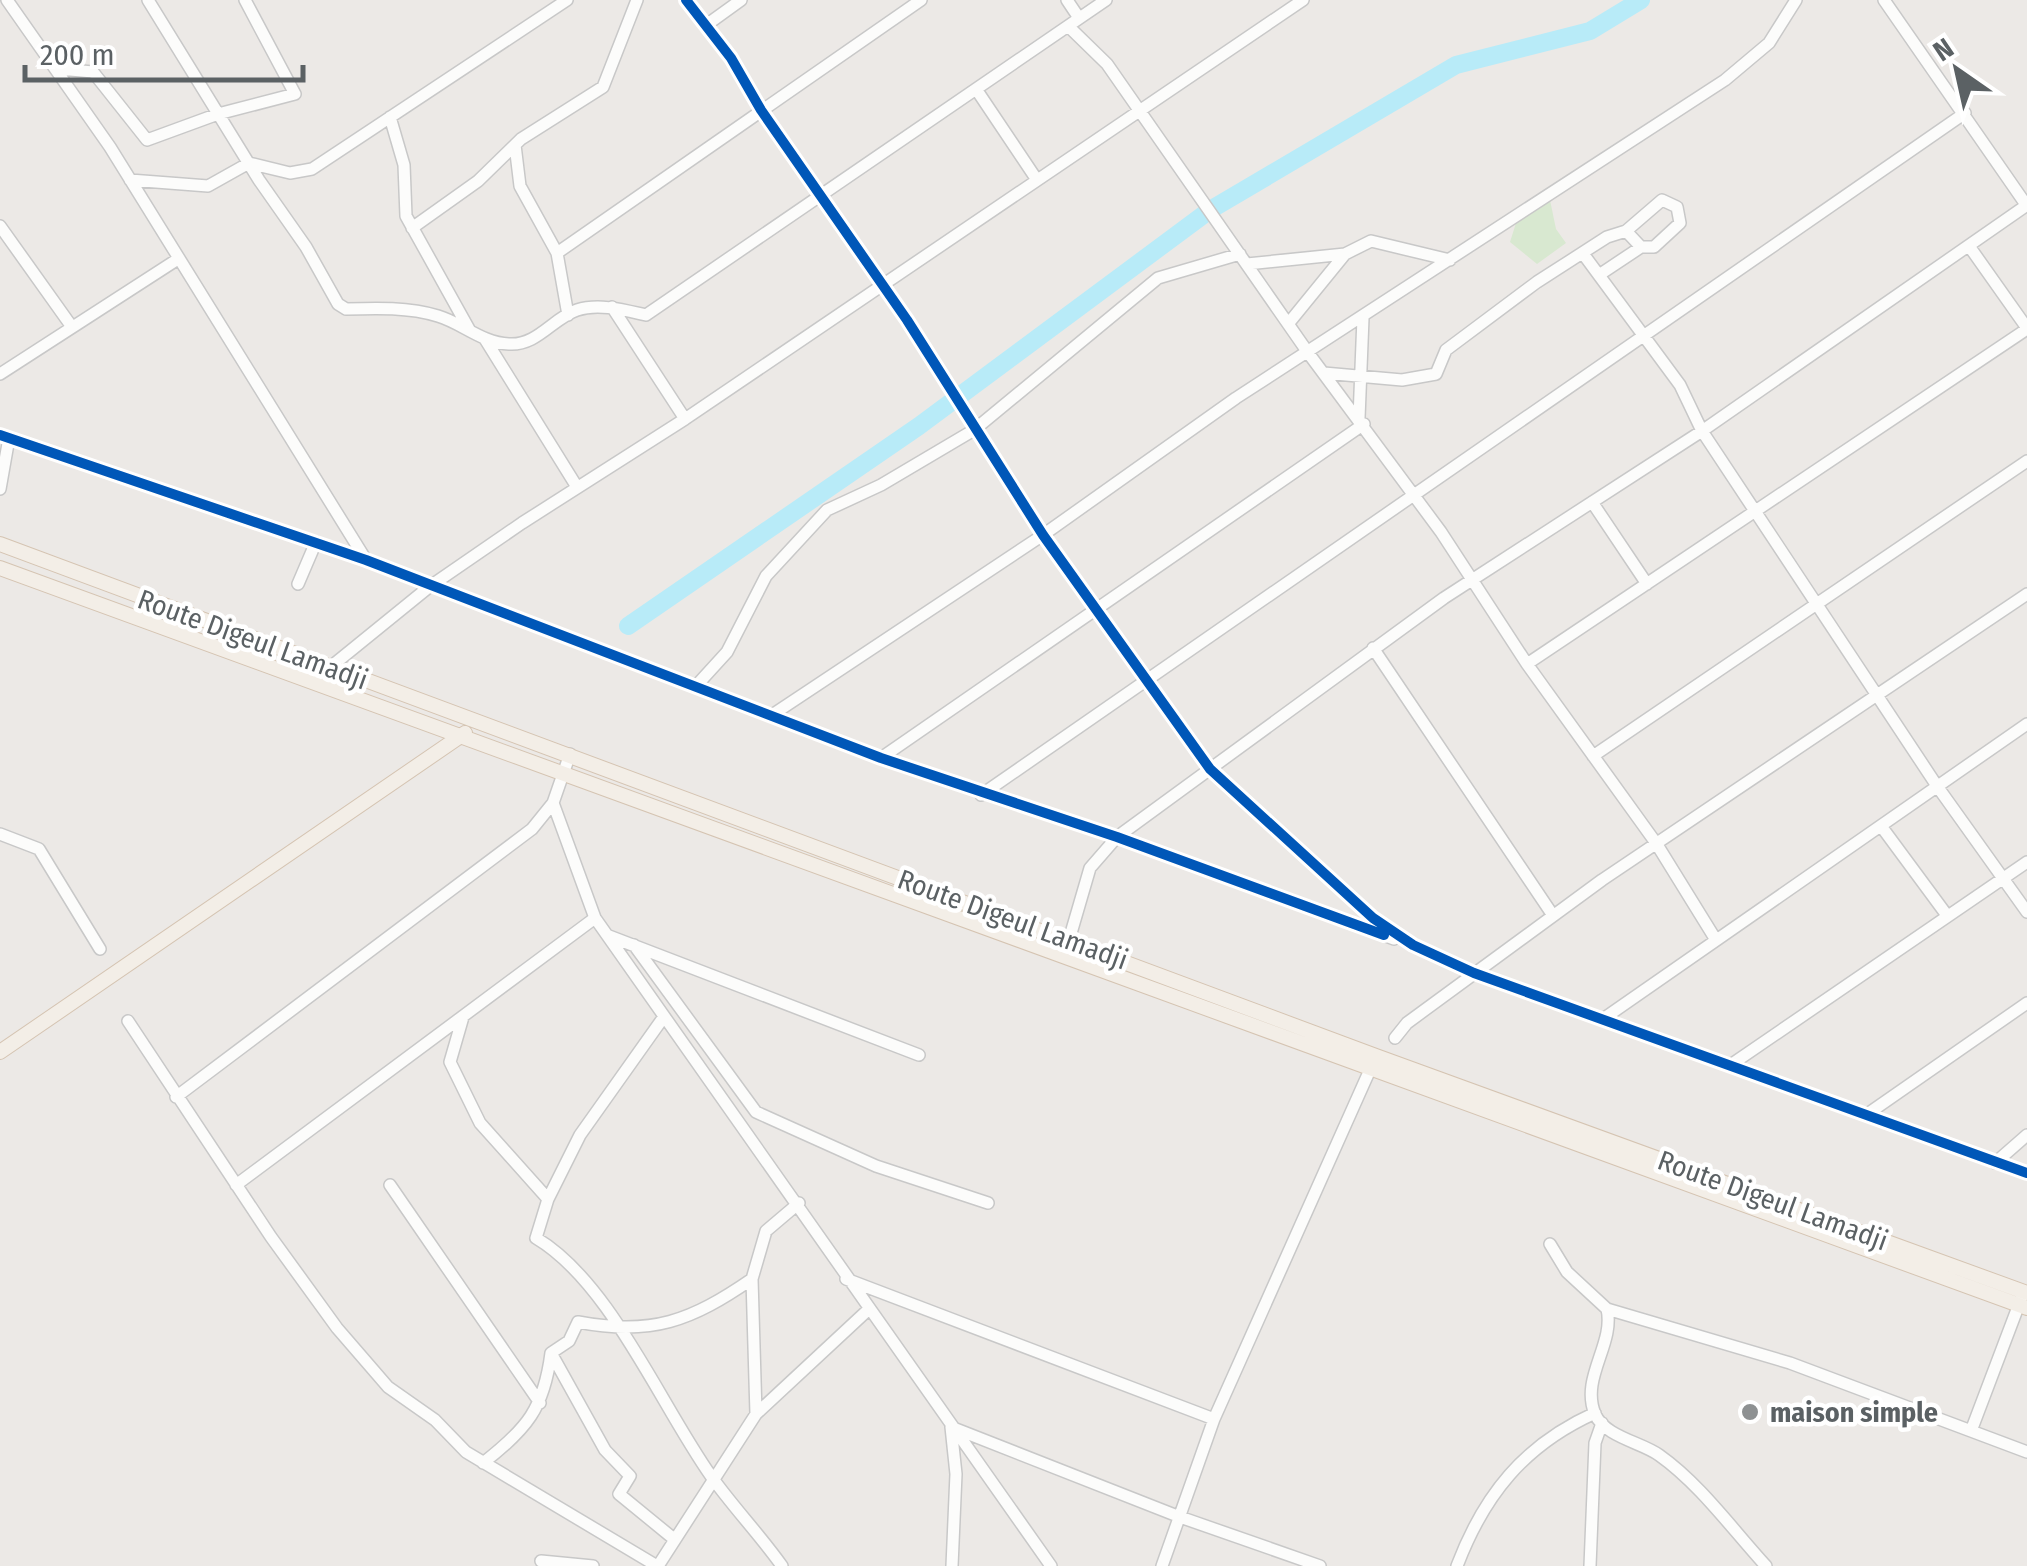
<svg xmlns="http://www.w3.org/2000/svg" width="2027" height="1566" font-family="'Fira Sans Condensed',sans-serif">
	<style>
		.green { fill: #d8e8d0 }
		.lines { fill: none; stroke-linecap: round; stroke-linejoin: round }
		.river { stroke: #b8ebf8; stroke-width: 18 }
		.minor-casing { stroke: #c8c8c8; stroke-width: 14 }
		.major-casing { stroke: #d5c4b2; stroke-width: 16 }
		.minor { stroke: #fcfcfb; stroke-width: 11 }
		.major { stroke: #f3eee7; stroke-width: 14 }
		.cycleway-casing { stroke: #fff; stroke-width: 16 }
		.cycleway { stroke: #0057b8; stroke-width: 10 }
		.poi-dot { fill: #8e9192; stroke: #fff; stroke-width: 4 }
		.labels { text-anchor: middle; stroke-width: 9; stroke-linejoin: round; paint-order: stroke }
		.street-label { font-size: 28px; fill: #5b6164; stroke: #fff }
		.poi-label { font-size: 28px; font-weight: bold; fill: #5b6164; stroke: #fff; text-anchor: start }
	</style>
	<rect width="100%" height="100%" fill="#ece9e6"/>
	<path class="green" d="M1550,200L1556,229L1566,243L1537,264L1510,242L1516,223Z"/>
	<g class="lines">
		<path class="river" d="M628,626L919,426L1210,210L1456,65L1590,31L1641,0"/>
		<defs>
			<path id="minor" d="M7,0L110,147L366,560
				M148,0L259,180L306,247L338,304L346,309C376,308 409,307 438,316C462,323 482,343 509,344C537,346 553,318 577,310C599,303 624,310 646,315L1106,0
				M686,0L731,58L761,110L907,320L1043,535L1210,769L1373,918L1413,945L1474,973L2027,1173
				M1067,0L1079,18
				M1884,0L2027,206
				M705,26L741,0
				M1068,26L1107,64L1309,354L1441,532L1527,664L1656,843L1716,940
				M59,69L93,72L147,140L218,114L295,94L245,0
				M976,89L1037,180
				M390,117L404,165L406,216L470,331
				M515,145L520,186L557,253
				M130,180L208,186L249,163L290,173L312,169L567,0
				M0,226L72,327
				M412,228L478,181L521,139L603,87L637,0
				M1626,231L1662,200L1677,207L1680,223L1654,247H1641
				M1969,246L2027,328
				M1584,255L1680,385L1702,431L1937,786L2027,912
				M1247,264L1345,254L1371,241L1450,260
				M612,307L685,419
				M568,315L557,253L921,0
				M1288,324L1345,254
				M485,339L577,487
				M1324,373L1402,380L1436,374L1446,350L1537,282L1607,237L1626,231L1641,247L1599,275
				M0,374L178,259
				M1359,418L1363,318
				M0,435L366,560L881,758L1117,837L1394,939
				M0,489L9,438
				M1592,502L1647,584
				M298,584L316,542
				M1373,648L1552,914
				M1527,664L2027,329
				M328,669L429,587L522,523L685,419L1303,0
				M696,686L727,652L766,576L827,510L881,485L974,430L1158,278L1240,254
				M772,715L1043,535L1236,398L1725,80L1769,43L1796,0
				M1593,756L2027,461
				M881,758L1364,424
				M981,795L1965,113
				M553,803L595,918L1051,1566
				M1881,826L1946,914
				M0,834L39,849L100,949
				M609,936L919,1055
				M1069,940L1090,868L1117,837L1444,598L1702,431L2027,205
				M634,945L756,1112L876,1166L988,1203
				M463,1017L450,1062L480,1123L548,1199L536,1238C610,1282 660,1404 711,1476C733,1507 760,1535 782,1566
				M1603,1019L2027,724
				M128,1021L271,1237L337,1328L388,1387L435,1420L466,1452L657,1566
				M1395,1038L1407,1023L1602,880L2027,594
				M1732,1064L2027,862
				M176,1097L532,829L553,803L570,754
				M1866,1115L2027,1003
				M1995,1163L2027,1135
				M236,1185L595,918
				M390,1185L540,1403
				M548,1199L580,1135L663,1018
				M1550,1244L1567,1272L1607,1309C1615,1344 1580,1378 1595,1414C1605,1437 1641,1442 1659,1455C1700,1484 1732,1529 1766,1566
				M846,1279L1214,1419
				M1607,1309L1790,1363L2027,1452
				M551,1353L605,1450L630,1476L619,1494L674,1539
				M756,1414L752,1279L766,1231L799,1203
				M1971,1431L2021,1299
				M483,1463C527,1429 544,1408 551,1353L569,1341L578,1322C652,1336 691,1321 752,1279
				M541,1561L593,1566
				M658,1566L756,1414L869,1309
				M952,1566L956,1474L951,1427L1180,1517L1320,1566
				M1162,1566L1214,1419L1373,1063
				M1457,1566C1484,1495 1524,1445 1595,1413
				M1590,1566L1595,1443L1602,1423"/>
			<path id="major" d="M0,544L1376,1056L2027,1293
				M0,568L2027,1308
				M0,1052L465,733"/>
		</defs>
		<use href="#minor" class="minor-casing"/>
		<use href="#major" class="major-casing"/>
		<use href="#minor" class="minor"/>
		<use href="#major" class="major"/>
		<defs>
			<path id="cycleway" d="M686,0L731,58L761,110L907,320L1043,535L1210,769L1373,918L1413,945L1474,973L2027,1173
				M0,435L366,560L881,758L1117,837L1384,935"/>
		</defs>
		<use href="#cycleway" class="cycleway-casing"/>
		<use href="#cycleway" class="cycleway"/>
	</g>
	<circle class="poi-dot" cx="1750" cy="1412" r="10"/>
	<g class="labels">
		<g class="street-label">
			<text transform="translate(253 639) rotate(20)" y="10">Route Digeul Lamadji</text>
			<text transform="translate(1013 919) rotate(20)" y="10">Route Digeul Lamadji</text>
			<text transform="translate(1773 1200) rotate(20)" y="10">Route Digeul Lamadji</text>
		</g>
		<g class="poi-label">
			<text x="1770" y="1422">maison simple</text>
		</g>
	</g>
	<g transform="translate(1957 70) rotate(326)" stroke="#ffffff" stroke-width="8" paint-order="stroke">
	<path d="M0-8L18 38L0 25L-18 38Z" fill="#5b6164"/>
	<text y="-15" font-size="28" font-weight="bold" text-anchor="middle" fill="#5b6164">N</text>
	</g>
	<path d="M25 65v15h278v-15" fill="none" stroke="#5b6164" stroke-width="5"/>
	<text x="40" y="65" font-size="30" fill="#5b6164" stroke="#ffffff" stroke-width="8" paint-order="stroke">200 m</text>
</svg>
